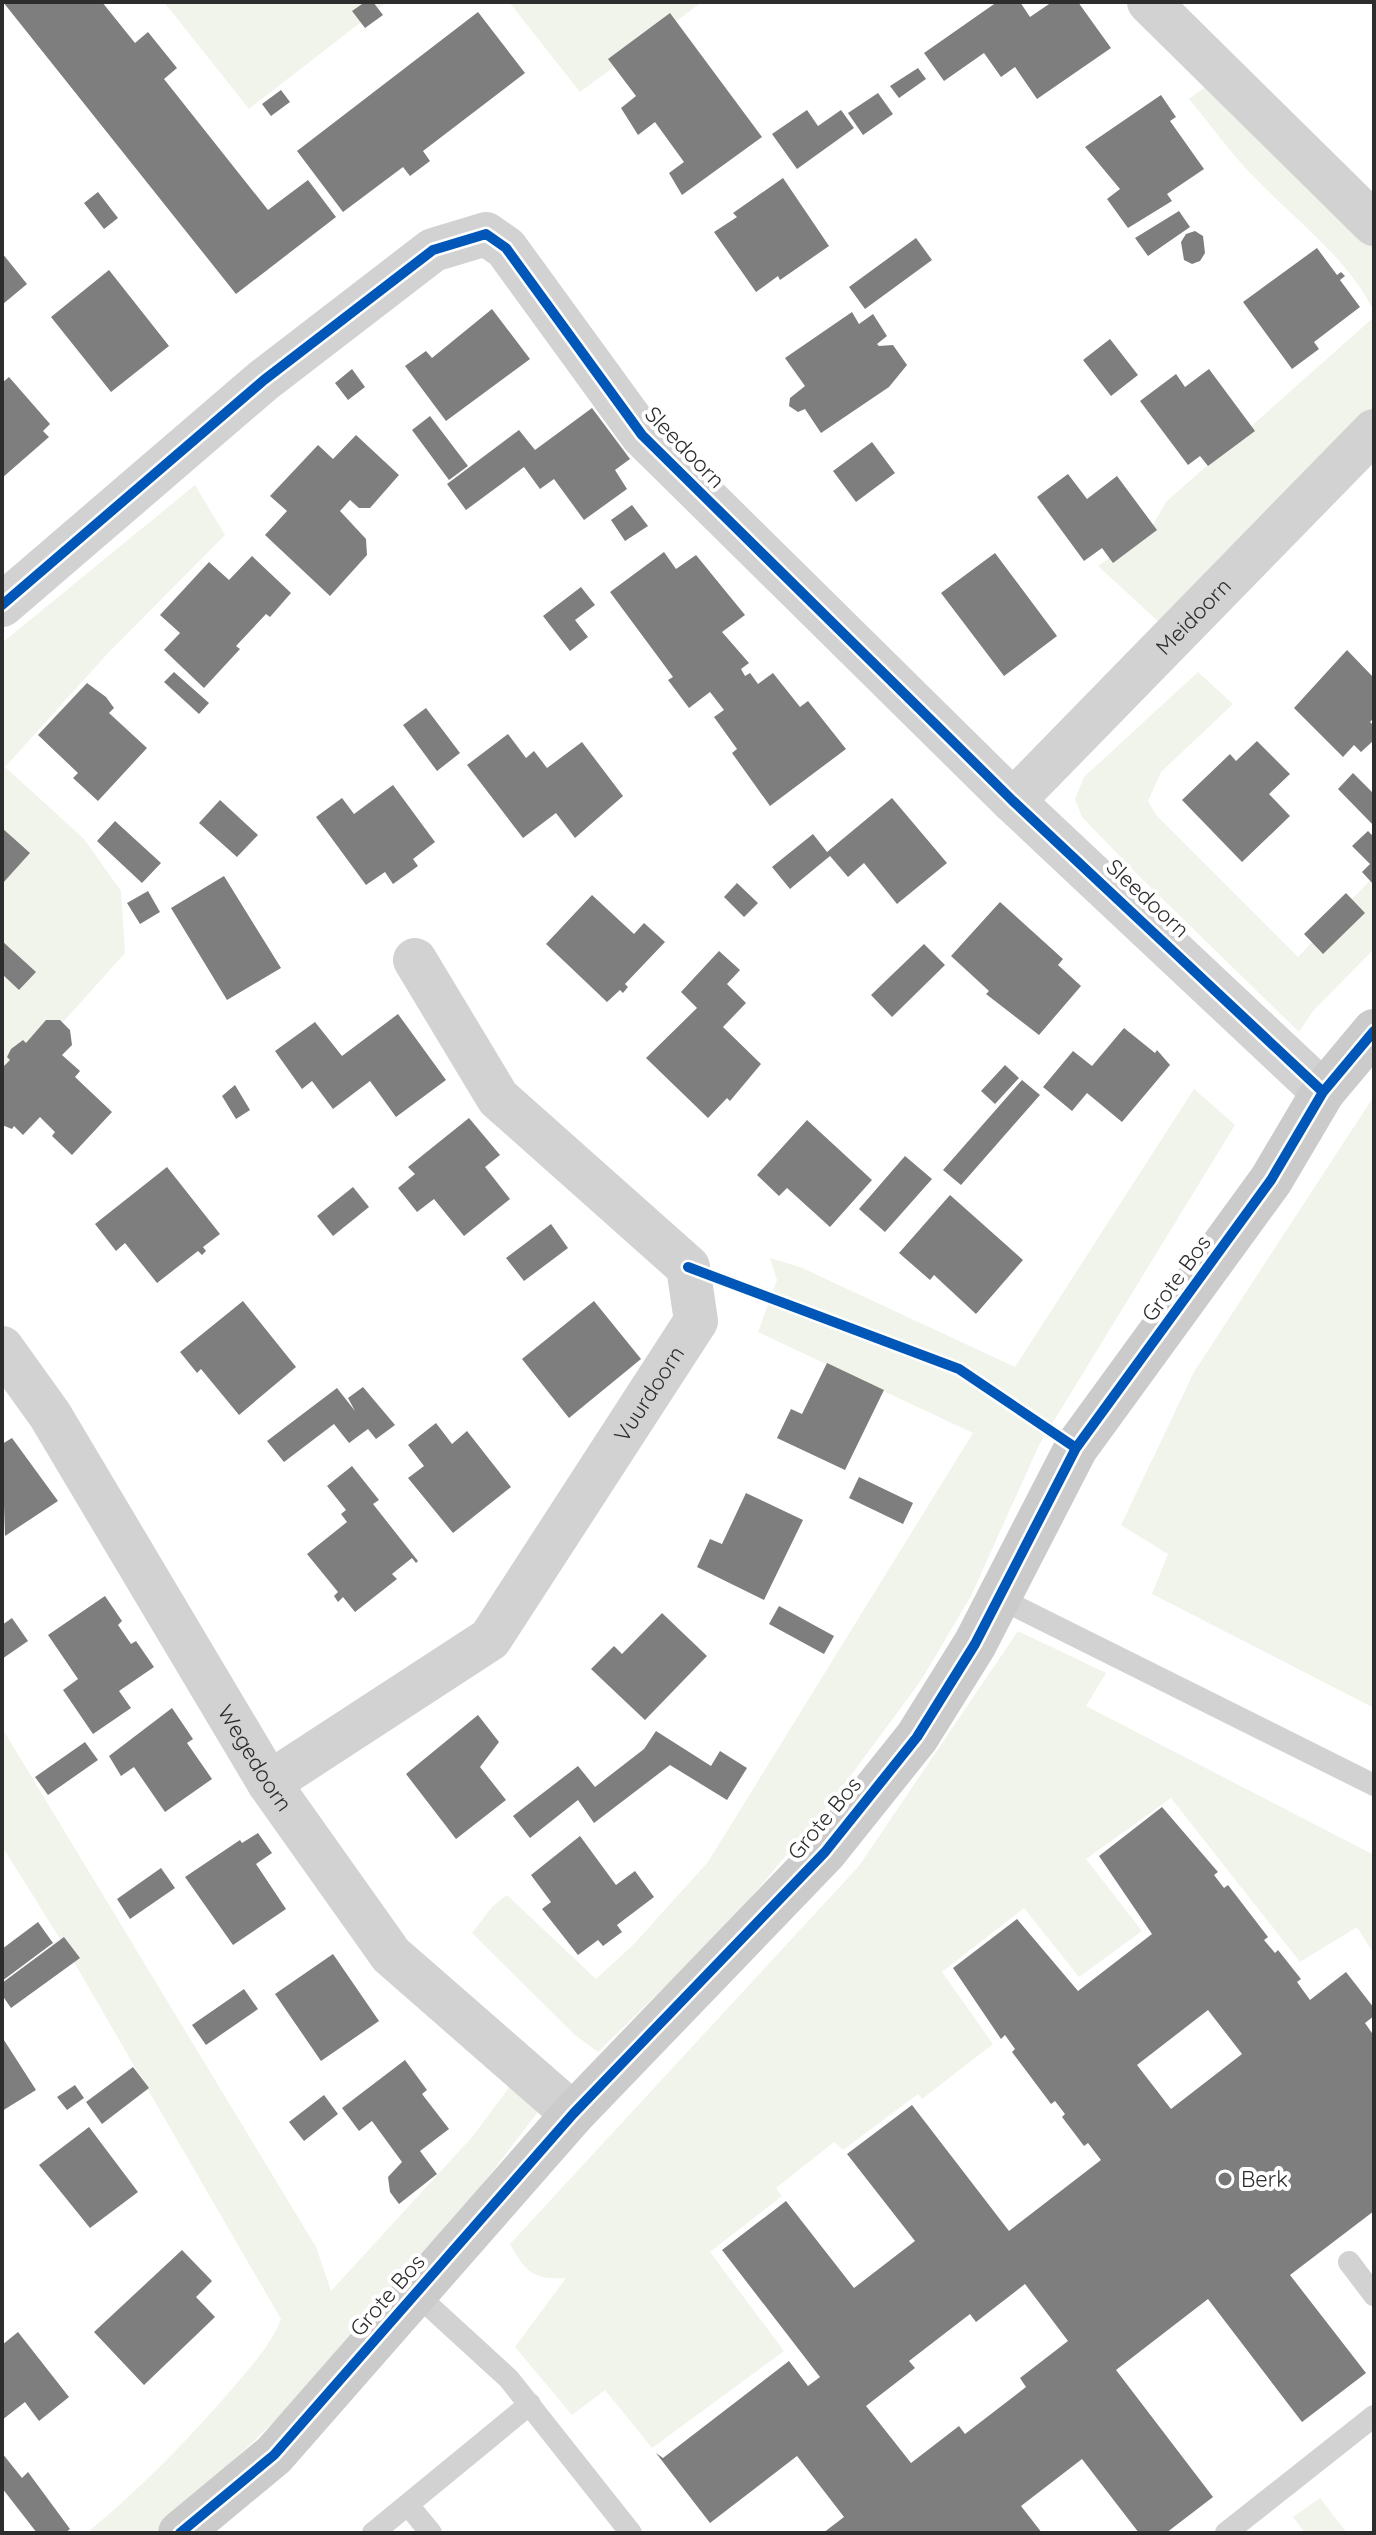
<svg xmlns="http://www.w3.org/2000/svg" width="1376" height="2535" font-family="Quicksand,sans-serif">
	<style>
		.green { fill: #f0f4ea }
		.building { fill: #7e7e7e; fill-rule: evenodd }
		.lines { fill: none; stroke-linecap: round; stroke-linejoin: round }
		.lane { stroke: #d2d2d2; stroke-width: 22 }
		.street { stroke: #d2d2d2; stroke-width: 44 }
		.secondary { stroke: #cbcbcb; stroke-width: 44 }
		.cycleway-casing { stroke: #fff; stroke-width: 15 }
		.cycleway { stroke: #0057b8; stroke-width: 10 }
		.poi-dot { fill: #767676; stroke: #fff; stroke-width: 3 }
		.labels { text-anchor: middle; stroke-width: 8; stroke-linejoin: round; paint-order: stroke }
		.street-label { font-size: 22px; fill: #2d2d2d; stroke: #fff }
		.poi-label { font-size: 22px; fill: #2d2d2d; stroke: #fff; text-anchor: start }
	</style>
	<rect width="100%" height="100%" fill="#fff"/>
	<path class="green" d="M164,2H387L249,109Z
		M509,2H702L580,92Z
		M1228,70L1374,204V311C1347,258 1297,221 1256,179C1232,155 1211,125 1189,99Z
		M1374,317V421L1161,624L1098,566L1150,530L1166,502Z
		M195,485L225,535L109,652L5,767L84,839L121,891L125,953L2,1090V643Z
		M1198,672L1233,704L1161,772L1148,801L1156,815L1298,957L1374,876V949L1313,1011L1299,1032L1137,874L1082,817L1075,799L1084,777Z
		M1194,1089L1235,1125L1039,1445L971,1596L920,1682L834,1798L728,1925L598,2052L575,2035L472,1933L492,1907L507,1895L596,1979L634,1944L708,1862L973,1433L758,1332L777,1280L770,1258L800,1267L1015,1367Z
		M1374,1096V1708L1152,1594L1168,1554L1121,1525L1194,1372Z
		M1018,1631L1106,1673L1086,1706L1374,1855V1954L1357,1927L1300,1962L1171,1798L1086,1859L1142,1931L1079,1977L1024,1908L942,1972L993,2044L922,2099L918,2094L843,2150L834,2142L776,2188L782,2196L710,2252L784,2351L652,2448L605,2390L572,2415L515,2347L566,2278C534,2280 526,2273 510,2244L859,1866Z
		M2,1728L316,2247L331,2291L473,2136L514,2081L548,2099C503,2157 460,2216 412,2272C334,2365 245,2453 154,2533H87C140,2489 187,2441 232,2389C251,2366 270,2347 281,2319L67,1950L2,1846Z
		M1320,2498L1347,2533H1305L1293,2517Z"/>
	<path class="building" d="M3,2H102L135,43L148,32L177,68L164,79L268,210L308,180L336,217L236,294Z
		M365,2H373L383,15L365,28L352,11Z
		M997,2H1020L1030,17L1052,2H1078L1111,48L1037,99L1015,67L1001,77L984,53L944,81L924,53Z
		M478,12L525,73L423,151L430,161L410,176L403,167L343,212L297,151Z
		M670,13L762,137L682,195L669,173L684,162L655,122L638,135L621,108L636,96L608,59Z
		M918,68L926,79L899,98L890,86Z
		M281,90L290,102L271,116L262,104Z
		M878,93L893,114L863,135L848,113Z
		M1161,95L1176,117L1170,121L1204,169L1167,194L1172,201L1128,228L1107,199L1120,189L1085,147Z
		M807,110L818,126L841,110L854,128L797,169L772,134Z
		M783,178L829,246L780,280L778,276L756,292L714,232L737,217L733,213Z
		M98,192L118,218L104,229L84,203Z
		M1179,211L1190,227L1148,256L1135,238Z
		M1195,231L1203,236L1205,253L1200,261L1192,264L1184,260L1181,242L1186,234Z
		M916,238L932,260L865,309L849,287Z
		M1317,248L1337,275L1341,272L1345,276L1340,280L1360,307L1314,342L1319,349L1292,369L1243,302Z
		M2,253L27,284L3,304L2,302Z
		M109,270L169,346L111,392L51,317Z
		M492,309L530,359L446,421L405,366L426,351L432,358Z
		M852,312L859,324L873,314L887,336L877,344L879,346L893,345L907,365L889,387L821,433L805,409L798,412L789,406L790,398L805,386L785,358Z
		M1110,339L1138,375L1111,396L1083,360Z
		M352,369L365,387L348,400L335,383Z
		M1209,369L1255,431L1208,466L1200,456L1188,465L1140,401L1176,374L1185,387Z
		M9,377L50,424L43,431L49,437L2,478V383Z
		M592,408L630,459L615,470L627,489L584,520L554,479L540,489L524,467L466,510L447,484L519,430L535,450Z
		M430,416L468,466L449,480L412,430Z
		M356,435L399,475L370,508H359L350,500L340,511L366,539L367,555L330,596L265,535L287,511L270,496L318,445L333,459Z
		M872,442L895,473L856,502L833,471Z
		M1068,474L1087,499L1117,476L1157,530L1113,563L1102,548L1084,561L1037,497Z
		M632,505L648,526L625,541L611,520Z
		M664,552L676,569L696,555L745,615L722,632L749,663L741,669L745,676L750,673L758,684L773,673L800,707L808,701L846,749L770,806L732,753L737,749L714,717L724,710L710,692L689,708L668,680L673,677L610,592Z
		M995,553L1057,636L1004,676L941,593Z
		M252,556L291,593L270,617L266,614L236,646L240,649L204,688L164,650L180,633L160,615L209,562L229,580Z
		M581,587L595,605L575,620L588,637L570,651L543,616Z
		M1347,650L1374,678V718L1370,722L1374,726V740L1361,752L1354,745L1343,757L1294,708Z
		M174,672L209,703L199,714L164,682Z
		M87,683L106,697L114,708L109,713L147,748L98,801L73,778L78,773L38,735Z
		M426,708L460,753L437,771L403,725Z
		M508,734L526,758L534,751L547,768L582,742L623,796L575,838L556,813L523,838L467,765Z
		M1257,741L1290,774L1269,794L1290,816L1242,862L1182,800L1230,754L1236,761Z
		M1353,773L1374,794V826L1338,789Z
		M393,785L435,842L413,859L418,866L393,884L385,872L366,885L316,817L342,798L354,814Z
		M892,798L947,863L897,904L864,863L848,877L830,856L790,889L772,867L813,834L827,852Z
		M220,800L258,835L237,857L199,823Z
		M115,821L161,863L142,883L97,841Z
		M2,828L30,853L2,884Z
		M1368,831L1374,837V885L1362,872L1370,864L1352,846Z
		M224,876L281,968L227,1000L171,908Z
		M737,883L758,903L744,917L724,897Z
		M148,891L160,912L140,924L127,903Z
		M1346,893L1365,913L1323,954L1304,934Z
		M592,895L634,934L644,923L665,942L625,984L628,987L623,993L620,990L607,1002L546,944Z
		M1000,902L1063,959L1058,965L1081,986L1039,1035L986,994L989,991L951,956Z
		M2,941L36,972L19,990L2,974Z
		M924,944L945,965L892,1017L871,995Z
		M719,951L740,970L727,984L746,1003L723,1027L761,1064L730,1101L727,1098L708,1118L646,1058L697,1008L681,992Z
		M398,1014L446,1080L396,1117L370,1081L333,1109L312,1081L302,1089L275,1051L315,1022L342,1056Z
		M46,1020H60L70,1030L72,1045L62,1055L80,1071L75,1077L112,1112L72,1155L52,1136L55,1132L40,1117L23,1135L14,1126L12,1129L2,1125V1068L10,1060L7,1057L11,1049L23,1040L26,1043Z
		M1124,1028L1155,1053L1157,1050L1170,1065L1122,1122L1087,1093L1072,1111L1043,1087L1073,1051L1092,1066Z
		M1005,1065L1019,1078L995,1104L981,1091Z
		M1022,1080L1040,1095L961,1185L943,1170Z
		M235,1085L250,1110L236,1119L222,1096Z
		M469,1118L500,1155L485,1167L510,1199L464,1236L434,1199L417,1212L398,1188L415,1174L408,1167Z
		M807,1120L872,1180L830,1227L787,1188L779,1196L757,1175Z
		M905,1156L932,1179L885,1232L859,1209Z
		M167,1167L220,1234L203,1247L206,1251L202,1255L198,1251L157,1283L125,1243L116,1251L95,1224Z
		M353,1187L369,1207L333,1236L317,1216Z
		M950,1195L1023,1260L976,1314L934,1275L930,1280L899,1253Z
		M551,1224L568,1248L524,1281L506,1258Z
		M243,1301L296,1367L239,1415L201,1369L197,1373L180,1352Z
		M594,1301L641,1359L569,1418L522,1359Z
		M827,1363L884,1390L845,1470L777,1438L791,1409L802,1414Z
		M363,1387L395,1425L376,1439L368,1429L349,1443L334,1424L284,1462L267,1441L337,1388L355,1411L348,1398Z
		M436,1423L452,1444L467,1431L511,1487L453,1533L408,1478L424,1466L408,1445Z
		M12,1438L58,1501L5,1536L2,1444Z
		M352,1466L379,1500L373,1504L418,1561L416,1563L412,1558L392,1574L397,1579L355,1612L343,1597L338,1602L334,1596L338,1592L307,1554L347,1522L341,1514L346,1510L327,1486Z
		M859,1477L913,1503L903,1524L849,1498Z
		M746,1493L803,1520L764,1600L697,1567L710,1539L722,1544Z
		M105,1596L122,1621L118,1625L131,1644L136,1641L154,1667L119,1691L131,1708L93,1734L63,1690L78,1679L48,1635Z
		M779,1606L834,1636L824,1654L769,1624Z
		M662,1613L707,1656L645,1720L591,1669L614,1646L622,1654Z
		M12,1618L28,1641L2,1659V1625Z
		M172,1708L193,1739L187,1743L212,1779L165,1812L134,1767L121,1776L109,1756Z
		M478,1715L499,1742L480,1767L506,1800L456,1839L406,1774Z
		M656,1731L711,1766L720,1751L747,1768L727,1800L670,1765L594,1823L578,1800L530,1838L513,1816L578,1766L595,1787L644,1749Z
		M85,1742L98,1760L48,1795L35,1777Z
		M1162,1807L1218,1872L1214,1875L1224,1888L1228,1885L1268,1937L1264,1940L1275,1953L1278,1950L1301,1979L1297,1982L1310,2000L1346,1972L1374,2008V2016L1365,2023L1374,2036V2211L1290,2275L1366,2373L1302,2422L1208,2299L1116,2370L1213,2497L1166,2533H1139L1082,2459L1021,2506L1042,2533H823L844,2517L797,2456L710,2523L656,2453L663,2458L789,2361L808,2386L820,2377L722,2250L786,2201L854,2288L915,2241L847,2154L912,2105L1009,2231L1101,2160L1088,2143L1084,2146L1062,2117L1065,2114L1055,2101L1051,2104L1012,2052L1015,2049L1005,2035L1001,2039L953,1968L1017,1919L1078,1991L1152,1934L1099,1856ZM1208,2010L1242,2054L1171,2109L1137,2065ZM1025,2284L1068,2341L1020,2378L1026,2387L965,2434L959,2426L911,2463L866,2406L915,2368L909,2361L970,2314L976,2322Z
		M258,1833L272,1853L256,1864L286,1909L233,1945L185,1877L240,1840L242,1843Z
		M580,1836L616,1885L635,1871L654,1897L617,1925L622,1932L603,1946L598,1940L578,1955L542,1909L551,1902L531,1875Z
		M161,1868L175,1888L130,1919L117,1899Z
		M38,1922L53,1943L2,1981V1949Z
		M64,1937L80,1958L11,2008L2,1995V1983Z
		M333,1954L379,2021L321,2061L275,1994Z
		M244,1989L258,2009L206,2045L192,2025Z
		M2,2037L36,2090L2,2111Z
		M405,2060L427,2090L422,2094L449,2129L420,2151L437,2174L399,2204L390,2192L388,2177L402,2162L372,2121L359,2131L342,2108Z
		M133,2067L149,2088L102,2124L86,2102Z
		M75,2085L84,2098L67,2110L57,2097Z
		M324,2095L338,2114L304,2141L289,2122Z
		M89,2127L138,2192L90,2228L39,2165Z
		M182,2250L212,2281L196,2297L215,2317L144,2385L94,2332Z
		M18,2332L69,2397L39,2421L25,2402L2,2420V2345Z
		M2,2453L22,2478L28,2472L70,2529L65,2533H37L2,2488Z"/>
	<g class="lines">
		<path class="lane" d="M999,1598L1374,1785
			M1349,2262L1374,2295
			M415,2293L509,2379L631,2533
			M408,2505L431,2533
			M373,2533L530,2404
			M1226,2533L1374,2416"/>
		<g class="street">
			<path d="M1149,2L1374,224"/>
			<path d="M2,605L264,380L433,250L486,234L506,248L642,435L1013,801L1323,1092"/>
			<path id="s1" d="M1013,801L1374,431"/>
			<path id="s2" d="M2,1348L50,1415L269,1783L391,1955L573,2114"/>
			<path id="s3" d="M269,1783L490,1639L696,1321L688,1267L498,1098L415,960"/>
		</g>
		<path class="secondary" d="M180,2533L274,2455L573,2114L825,1852L917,1737L975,1644L1076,1448L1271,1180L1323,1092L1374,1031"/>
		<defs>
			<path id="cycleway" d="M2,605L264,380L433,250L486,234L506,248L642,435L1013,801L1323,1092
				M688,1267L959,1369L1076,1448
				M180,2533L274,2455L573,2114L825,1852L917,1737L975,1644L1076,1448L1271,1180L1323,1092L1374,1031"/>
		</defs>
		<use href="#cycleway" class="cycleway-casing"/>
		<use href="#cycleway" class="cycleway"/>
	</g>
	<circle class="poi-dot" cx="1225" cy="2179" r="8"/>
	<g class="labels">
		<g class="street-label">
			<text transform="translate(685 447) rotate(46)" y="8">Sleedoorn</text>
			<text dy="8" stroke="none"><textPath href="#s1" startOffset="258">Meidoorn</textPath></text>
			<text transform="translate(1148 898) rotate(43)" y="8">Sleedoorn</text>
			<text transform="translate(1176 1278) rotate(-54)" y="8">Grote Bos</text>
			<text dy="8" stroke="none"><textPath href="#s3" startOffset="556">Vuurdoorn</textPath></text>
			<text dy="8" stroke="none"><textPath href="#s2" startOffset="482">Wegedoorn</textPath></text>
			<text transform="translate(824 1818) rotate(-50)" y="8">Grote Bos</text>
			<text transform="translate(387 2295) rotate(-49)" y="8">Grote Bos</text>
		</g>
		<g class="poi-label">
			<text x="1241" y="2187">Berk</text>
		</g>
	</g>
	<rect width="1376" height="2535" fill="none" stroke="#2d2d2d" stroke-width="8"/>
</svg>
